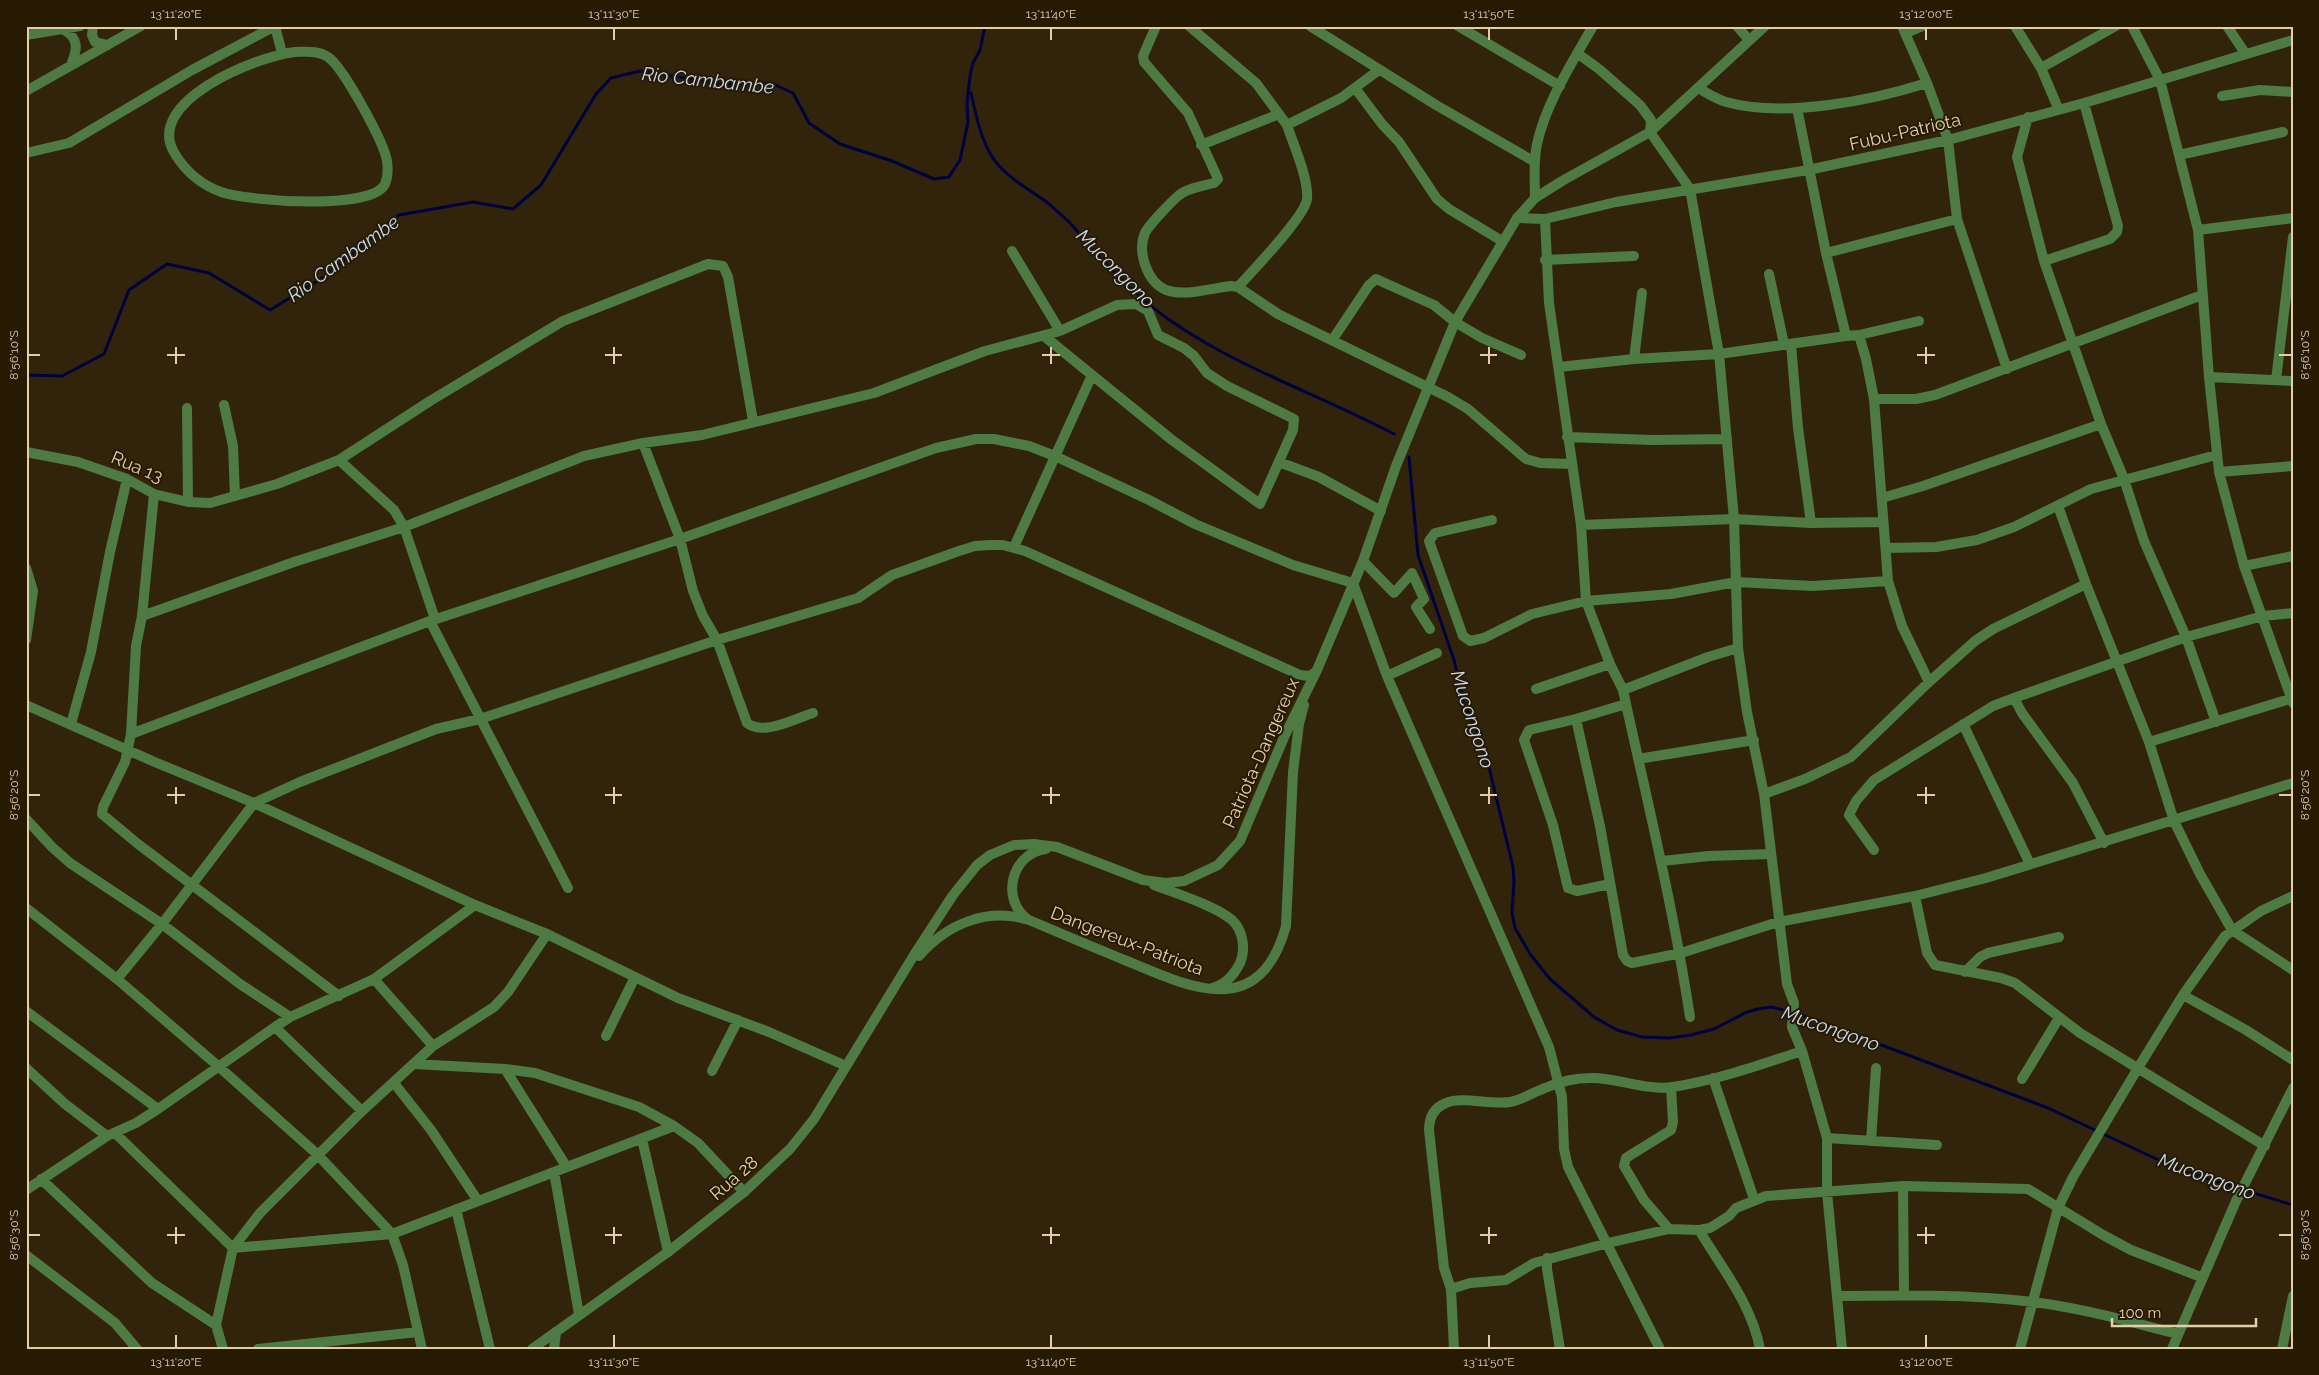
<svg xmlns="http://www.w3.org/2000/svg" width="2319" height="1375" font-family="Raleway,sans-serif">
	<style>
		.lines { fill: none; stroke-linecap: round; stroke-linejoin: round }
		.stream { stroke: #000040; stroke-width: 3 }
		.minor { stroke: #4e7a44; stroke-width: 10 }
		.tertiary { stroke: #4e7a44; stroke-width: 10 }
		.ticks { fill: none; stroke: #e4ceaa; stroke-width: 2 }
		.labels { text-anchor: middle; stroke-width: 4; stroke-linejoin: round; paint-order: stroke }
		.street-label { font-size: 18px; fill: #e4ceaa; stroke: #271a03 }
		.water-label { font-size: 19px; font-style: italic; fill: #ccdbf2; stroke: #271a03 }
		.neatline { fill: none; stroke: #e4ceaa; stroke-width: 2 }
		.ticks-label { font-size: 12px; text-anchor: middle; fill: #e4ceaa }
	</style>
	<rect width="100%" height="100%" fill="#31240b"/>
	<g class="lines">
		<path class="stream" d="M971,93C976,115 981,142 995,161C1009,179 1030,190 1048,203C1055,209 1061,215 1068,221C1078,231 1086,242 1095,252C1119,277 1143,302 1171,321C1240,369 1321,395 1394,434
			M26,375L62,376L104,354L129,290L167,264L209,273L270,310L324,277L399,215L473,202L513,209L541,185L596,94L611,78L640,71L727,85L771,83L793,93L809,123L840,144L892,161L934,179L949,177L960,160L968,122L967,104L970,76L973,63L980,50L985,26
			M1409,457L1418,555L1454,660L1464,704L1483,744L1488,763L1513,867L1514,882L1512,912L1515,928L1530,954L1550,979L1594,1017L1617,1030L1642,1037L1669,1038L1691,1035L1714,1029L1747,1012L1758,1009L1771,1007L1802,1015L2048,1108L2182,1171L2293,1205"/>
		<path class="minor" d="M93,26L92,35L95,42L108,45
			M275,26L282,53
			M1156,26L1143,56L1144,62L1188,113L1218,179L1214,183C1203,186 1187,188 1178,196C1172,201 1148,226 1145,233C1137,252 1147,282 1166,290C1186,297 1211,288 1231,286L1238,287L1278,314L1448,397L1468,409L1526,459L1540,463L1572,464
			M1189,26L1256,83L1287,125L1341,98L1379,70
			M1310,26L1436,105L1535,162
			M1458,26L1560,86
			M1737,26L1749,40
			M1902,26L1927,83L1948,140L1957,219L2007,369
			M2015,26L2041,68L2058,108
			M2132,26L2160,80L2198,230L2209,377L2219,472L2244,566L2293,703
			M2227,26L2245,53
			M64,30C80,39 77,50 71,65
			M1906,33L1923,26
			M26,35L80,26
			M295,52C306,52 318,50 328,57C343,67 384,142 387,161C388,168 388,177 385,184C372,211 247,201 221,192C202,185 186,172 175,154C142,102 257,56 295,52Z
			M1577,53L1599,69L1640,105L1651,120L1650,132L1690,189L1719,354L1734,519L1738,648L1747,712L1764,794L1787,984L1794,1003L1792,1027L1802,1051L1827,1138V1192L1842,1349
			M2041,68L2116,26
			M1355,88L1382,124L1399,142L1437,199L1449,209L1502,241
			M1698,88C1707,93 1716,99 1726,102C1784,118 1870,101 1927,83
			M26,91L141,26
			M2222,96L2260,90L2293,92
			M2028,117L2017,157L2044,261L2101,424L2124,479L2144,541L2186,637L2216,722
			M1201,145L1279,114
			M26,153L69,143L192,70L275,26
			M2179,155L2283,132
			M1535,198C1535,181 1533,162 1537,144C1546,103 1572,63 1593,26
			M1517,218L1545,219L1616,202L1808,170L1948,140L2084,103L2293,40
			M1545,219L1549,303L1581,525L1586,601L1610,664L1623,690L1626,704C1649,808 1674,912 1690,1017
			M2198,230L2293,218
			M1012,251L1060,331
			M1826,253L1957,219
			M1545,260L1634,256
			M2044,261L2110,239L2117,232L2118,226L2084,103
			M1769,274L1784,344
			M1238,287C1252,271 1305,217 1307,199C1309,179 1293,144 1287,125
			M1859,335L1919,321
			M1333,339L1369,285L1376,279L1434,305L1455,322L1482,338L1521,355
			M1791,344L1798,428L1811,523
			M1634,359L1642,293
			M1559,367L1634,359L1719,354L1846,336
			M2209,377L2293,381
			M2276,380L2293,237
			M1874,399H1916L1935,395L2202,295
			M224,405L233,446L235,496
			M187,408L188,502
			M1567,437L1653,440L1727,439
			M643,443L680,539L693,591L703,616L717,640L747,723C764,736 794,719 813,713
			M26,452L78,462L127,479L154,494L188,502L210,503L277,484L339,460L430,401L563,321L708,264L723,266L728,277L753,421
			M339,460L394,510L404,527L435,619
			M1279,462L1319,477L1381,511
			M2219,472L2293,466
			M154,494L142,616L136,646L131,734L125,762L103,807L102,814L138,844L339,996
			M1882,498L1923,486L2101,424
			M2058,506L2086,584L2149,742L2174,821L2200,874L2232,930L2293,970
			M1492,520L1435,533L1429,541L1463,636L1470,641L1484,638L1532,614L1586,601L1671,594L1736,582L1813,586L1888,581L1874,399L1866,359L1859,335L1846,336L1826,253L1797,108
			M1581,525L1734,519L1811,523L1883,522
			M1014,547L1092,375
			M1886,548L1936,547L1977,540L2014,527L2091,489L2216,455
			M1363,561L1394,593L1412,573L1424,599L1416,607L1430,629
			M2244,566L2293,556
			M26,568L33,591L26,640
			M1888,581L1902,626L1929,682L1975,641L1993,629L2086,584
			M142,616L294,562L404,527L584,456L643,443L702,435L874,393L985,351L1060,331L1117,305L1136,304L1148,311L1158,335L1184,348L1194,356L1207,373L1227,386L1294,419L1293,430L1260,504L1172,440L1044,336
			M430,621L568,888
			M1387,676L1437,653
			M1536,689L1610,664
			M1623,690L1708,657L1738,648
			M26,705L157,763L254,803L475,905L547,934L678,998L769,1032L846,1066
			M1576,719L1600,826L1623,955L1627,961L1632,963L1681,953L1778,922L1915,896L1986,878L2293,783
			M71,724L91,652L110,552L127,479
			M1963,724L2030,864
			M131,734L430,621L680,539L936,448L976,439H994L1029,446L1055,456L1149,500L1195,524L1293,565L1353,583L1387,676L1549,1047L1562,1097L1564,1149L1568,1167L1660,1349
			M2149,742L2293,698
			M1638,759L1754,740
			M1764,794L1805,779L1851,757L1929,682
			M26,819L52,847L70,863L162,924L240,984L290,1017
			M2104,843L2073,783L2022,713L2014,698L2186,637L2263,616L2293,613
			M1874,850L1849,815L1856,801L1874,780L1993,706L2014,698
			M1662,861L1709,856L1771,854
			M1610,884L1577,891L1568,888L1553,825L1524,740L1529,730L1576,719L1626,704
			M1915,896L1927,953L1935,965L2001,978L2015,983L2080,1033L2265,1146
			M26,908L117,979L218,1066L317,1154L392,1234L403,1265L422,1349
			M1965,972L1980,957L1988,953L2059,937
			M117,979L162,924L254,803L300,782L436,729L480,719L717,640L858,598L892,575L959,551L975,546L990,545H1003L1025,551L1300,675L1310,676L1314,673
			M374,979L433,1046
			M2183,995L2246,1030L2293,1060
			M26,1011L158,1109
			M275,1027L362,1111
			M606,1036L635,977
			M414,1064L505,1069L535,1073L639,1107L674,1126L698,1143L744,1192
			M26,1068L65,1104L107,1136
			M505,1069L566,1166
			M712,1071L738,1020
			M1713,1078L1754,1199
			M2022,1079L2059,1018
			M394,1083L431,1130L478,1201
			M115,1133L233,1248L392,1234L674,1126
			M1827,1138L1937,1145
			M642,1139L668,1252
			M1871,1141L1876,1068
			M554,1172L579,1314
			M41,1179L152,1283L216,1325
			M1903,1186L1904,1295
			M26,1190L107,1136L136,1123L158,1109L275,1027L290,1017L374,979L475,905
			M456,1209L490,1349
			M1669,1229L1644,1200L1624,1166L1626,1158L1629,1156L1671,1130L1673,1122L1671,1087
			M1699,1230C1722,1268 1752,1305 1760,1349
			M26,1255L115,1323L137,1349
			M1547,1258V1269L1560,1349
			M1451,1289L1470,1283L1506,1280L1534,1263L1608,1243L1669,1229L1699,1230L1710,1228L1729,1216L1736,1208L1766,1196L1903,1186L2028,1189L2103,1235L2131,1250L2201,1277
			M1837,1296C1902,1295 1968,1294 2033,1302C2082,1308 2130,1322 2178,1334
			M223,1349L216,1325L233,1248L260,1213L362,1111L433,1046L494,1007L508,992L547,934
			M258,1349L418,1332
			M554,1349L556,1332
			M1454,1349L1451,1289L1444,1268L1429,1130C1429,1118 1433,1108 1446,1103C1462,1096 1491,1105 1510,1102C1523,1100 1533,1092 1545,1088C1559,1082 1574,1078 1590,1078C1617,1077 1645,1091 1673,1087C1717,1080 1760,1065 1802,1051
			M2020,1349L2058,1208L2073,1177L2138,1068L2183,995L2225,936L2261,911L2293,896
			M2172,1349L2236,1201L2293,1088
			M2282,1349L2293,1296"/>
		<path class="tertiary" d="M1154,885C1175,893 1216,906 1232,920C1243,930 1246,949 1240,963C1234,975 1225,985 1212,988
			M1027,919C1000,898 1012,853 1046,849
			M919,956C947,924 987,907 1029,920C1062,934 1095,948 1127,961C1193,989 1260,1020 1286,926L1293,772L1299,724L1304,705
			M532,1349L668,1252L744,1192L790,1149L814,1119L914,955L953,895L977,865L990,855L1014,845L1034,844L1057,847L1143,880L1166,883L1184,881L1218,865L1240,841L1285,735L1317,670L1363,561L1396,466L1455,322L1517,218L1535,198L1562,181L1650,132L1765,26"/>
	</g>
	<path class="ticks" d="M176,28V40M614,28V40M1051,28V40M1489,28V40M1926,28V40M176,347V364M614,347V364M1051,347V364M1489,347V364M1926,347V364M28,355H40M167,355H185M605,355H622M1042,355H1060M1480,355H1497M1917,355H1935M2279,355H2292M176,787V804M614,787V804M1051,787V804M1489,787V804M1926,787V804M28,795H40M167,795H185M605,795H622M1042,795H1060M1480,795H1497M1917,795H1935M2279,795H2292M176,1227V1244M614,1227V1244M1051,1227V1244M1489,1227V1244M1926,1227V1244M28,1235H40M167,1235H185M605,1235H622M1042,1235H1060M1480,1235H1497M1917,1235H1935M2279,1235H2292M176,1335V1348M614,1335V1348M1051,1335V1348M1489,1335V1348M1926,1335V1348"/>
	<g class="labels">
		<g class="street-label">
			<text transform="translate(1905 132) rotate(-13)" y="6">Fubu-Patriota</text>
			<text transform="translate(137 467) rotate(23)" y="6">Rua 13</text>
			<text transform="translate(1261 753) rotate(-66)" y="6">Patriota-Dangereux</text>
			<text transform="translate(1127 941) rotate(21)" y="6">Dangereux-Patriota</text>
			<text transform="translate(734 1178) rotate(-41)" y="6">Rua 28</text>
		</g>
		<g class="water-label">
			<text transform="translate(708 80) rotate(6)" y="7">Rio Cambambe</text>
			<text transform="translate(343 258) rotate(-36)" y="7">Rio Cambambe</text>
			<text transform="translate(1116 268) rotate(45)" y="7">Mucongono</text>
			<text transform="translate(1473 719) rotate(72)" y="7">Mucongono</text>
			<text transform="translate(1831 1028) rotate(19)" y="7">Mucongono</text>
			<text transform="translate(2207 1176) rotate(20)" y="7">Mucongono</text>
		</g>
	</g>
	<rect width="2319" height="1375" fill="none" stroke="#271a03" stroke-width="55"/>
	<path d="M2112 1318v8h144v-8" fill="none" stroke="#e4ceaa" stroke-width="2.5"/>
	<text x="2119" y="1318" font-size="15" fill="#e4ceaa" stroke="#271a03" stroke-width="4" paint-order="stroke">100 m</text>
	<rect x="28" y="28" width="2264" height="1320" class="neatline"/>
	<g class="ticks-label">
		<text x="176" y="18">13°11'20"E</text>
		<text x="614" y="18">13°11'30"E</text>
		<text x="1051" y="18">13°11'40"E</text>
		<text x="1489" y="18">13°11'50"E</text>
		<text x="1926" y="18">13°12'00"E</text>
		<text transform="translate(14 355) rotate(-90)" y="4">8°56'10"S</text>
		<text transform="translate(2305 355) rotate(-90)" y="4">8°56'10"S</text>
		<text transform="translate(14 795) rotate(-90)" y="4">8°56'20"S</text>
		<text transform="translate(2305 795) rotate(-90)" y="4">8°56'20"S</text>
		<text transform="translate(14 1235) rotate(-90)" y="4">8°56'30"S</text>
		<text transform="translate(2305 1235) rotate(-90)" y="4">8°56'30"S</text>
		<text x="176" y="1366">13°11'20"E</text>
		<text x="614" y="1366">13°11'30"E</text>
		<text x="1051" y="1366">13°11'40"E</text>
		<text x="1489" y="1366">13°11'50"E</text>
		<text x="1926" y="1366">13°12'00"E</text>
	</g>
</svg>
